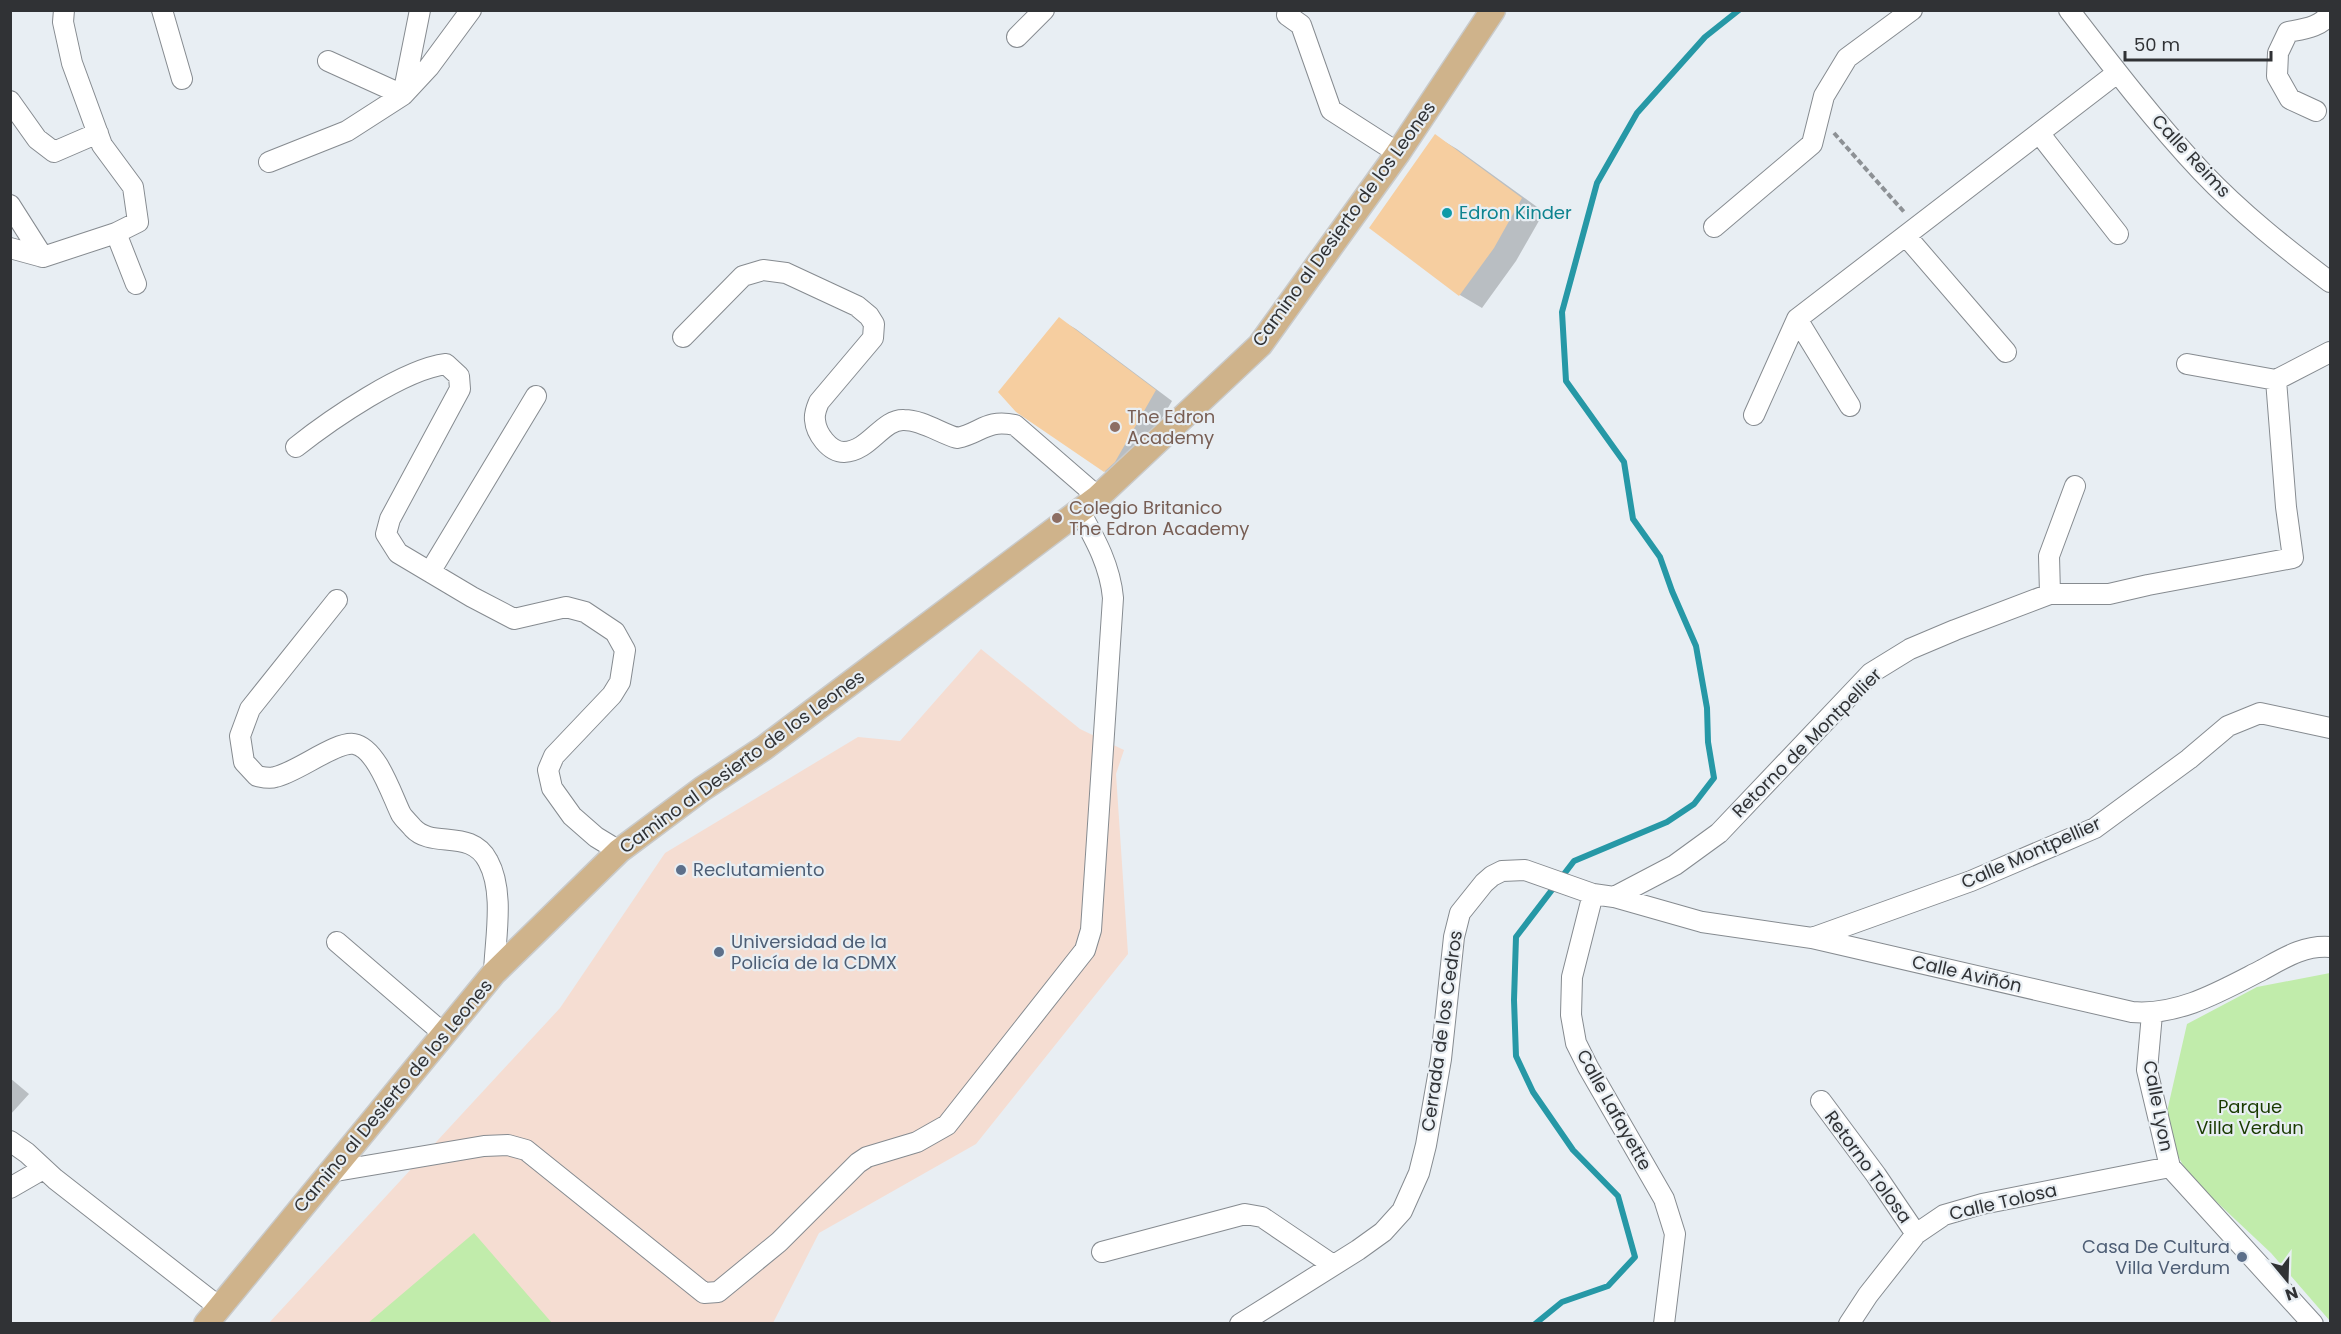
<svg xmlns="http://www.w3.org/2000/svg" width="2341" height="1334" font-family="Poppins,sans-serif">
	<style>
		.education { fill: #f5ddd2 }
		.green { fill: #c1ecab }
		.shadow { fill: #0003 }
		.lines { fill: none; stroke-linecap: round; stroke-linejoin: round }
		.stream { stroke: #2698a6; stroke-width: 6 }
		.building { fill: #f6cea0 }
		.minor-casing { stroke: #868b90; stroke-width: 22 }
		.major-casing { stroke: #c9caca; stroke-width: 27 }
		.path { stroke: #8d9195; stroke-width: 4; stroke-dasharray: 6 3; stroke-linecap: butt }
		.minor { stroke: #fff; stroke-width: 20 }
		.major { stroke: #cfb38b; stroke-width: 24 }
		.culture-dot { fill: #0f9aa8; stroke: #e8eef3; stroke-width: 2 }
		.education-dot { fill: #8d6e63; stroke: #e8eef3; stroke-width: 2 }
		.service-dot { fill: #5c6f8a; stroke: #e8eef3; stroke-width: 2 }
		.labels { text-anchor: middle; stroke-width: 4.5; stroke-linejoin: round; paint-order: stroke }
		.street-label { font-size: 18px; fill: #303235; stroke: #e8eef3 }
		.culture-label { font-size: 18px; fill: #0d838f; stroke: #e8eef3; text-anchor: start }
		.education-label { font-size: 18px; fill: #785e54; stroke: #e8eef3; text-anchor: start }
		.service-label { font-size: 18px; fill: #4e5e75; stroke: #e8eef3; text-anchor: start }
		.park-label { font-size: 18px; fill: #193a00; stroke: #e8eef3 }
	</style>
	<rect width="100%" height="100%" fill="#e8eef3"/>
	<path class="education" d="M981,649L1080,729L1124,750L1116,774L1128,954L976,1144L819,1233L773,1323L268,1324L560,1008L665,853L858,737L900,741Z"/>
	<path class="green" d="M2330,973V1321L2271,1253L2189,1176L2163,1129L2187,1024L2257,987Z
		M474,1233L552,1323H368Z"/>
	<path class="shadow" d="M1435,136L1457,149L1544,212L1516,261L1482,308L1460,295L1371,228Z
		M1059,319L1076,329L1172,401L1131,471L1121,481L1104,471Z
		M10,1078L29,1094L10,1115Z"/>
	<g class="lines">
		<path class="stream" d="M1535,1324L1562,1302L1608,1286L1635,1257L1618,1196L1573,1150L1533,1092L1516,1056L1514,1000L1516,937L1574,861L1667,822L1694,804L1714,778L1708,742L1707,708L1696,646L1672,591L1660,557L1633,519L1624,462L1566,381L1562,312L1597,183L1637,113L1705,37L1739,10"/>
	</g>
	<path class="building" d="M1435,134L1522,198L1494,248L1459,296L1369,228Z
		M1059,317L1156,390L1115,462L1104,472L1016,412L998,392Z"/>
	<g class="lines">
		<defs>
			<path id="minor" d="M162,10L182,79
				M2069,10C2112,66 2155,122 2202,172C2241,213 2285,248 2330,282
				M1287,15L1301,25L1331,110L1398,153
				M1017,37L1044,10
				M328,61L403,95L420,10
				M10,101L37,139L54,152L98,133
				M2316,111L2290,99L2277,76L2278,53L2288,32C2303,29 2322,27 2330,13
				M2039,133L2118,234
				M269,162L347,131L403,95L429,67L471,10
				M10,205L43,257
				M1714,227L1812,144L1824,96L1847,58L1912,10
				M116,233L136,284
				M1906,236L2006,352
				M10,248L43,257
				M43,257L116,233L138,222L133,187L102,145L72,63L63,22L64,10
				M1797,319L1850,406
				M683,337L743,276L763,270L786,273L857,306L869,316L874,324L873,338L819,402C817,407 814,413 815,420C816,433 829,452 844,452C870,451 882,419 904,420C922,420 940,433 957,438C982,433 985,419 1015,425L1098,497
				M2187,364L2276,380L2330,352
				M1754,415L1797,319L2117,73
				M296,447C330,420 404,369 446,364L459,376L460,389L390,519L386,534L398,553L472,597L514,619L566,607L585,612L615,632L625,650L620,682L612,695L554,756L548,770L552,788L572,816L596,837L619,851
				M430,572L536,396
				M2050,594L2049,556L2075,486
				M337,600L250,709L240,736L244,762L257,776C262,777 269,779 275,777C296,773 336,741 354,744C377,748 392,796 401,814C404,819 409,823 413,828C432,849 471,828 488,861C505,892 495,939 494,973
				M1593,894L1572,977L1571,1015L1576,1043L1588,1067L1664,1199L1675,1234L1664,1324
				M1614,897L1675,865L1719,833L1871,673L1910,649L1955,630L2050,594H2109L2148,585L2293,558L2286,507L2276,380
				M1812,938L1971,881L2095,828L2189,759L2228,726L2260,713L2330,728
				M337,942L444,1034
				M2152,1014L2147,1070L2170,1167L2313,1324
				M1821,1101L1876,1175L1916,1234
				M10,1141L27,1153L55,1179L219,1307
				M330,1172L484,1146L508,1145L526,1150L704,1293L718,1292L779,1242L858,1163L867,1157L917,1142L947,1125L1085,950L1091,930L1113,598C1110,565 1095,539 1079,510
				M10,1188L43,1169
				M1102,1252L1245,1214L1262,1217L1333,1265
				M1240,1324L1358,1250L1383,1232L1402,1211L1419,1173L1426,1145L1441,1059L1454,937L1460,913L1484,883L1492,876L1502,871L1525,870L1593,894L1614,897L1702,922L1812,938L2132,1012C2179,1016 2221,991 2262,970C2284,958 2304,945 2330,947
				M1849,1324L1868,1295L1916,1234L1944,1215L1982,1204L2170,1167"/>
			<path id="major" d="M206,1324L494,973L619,851L702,789L764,748L1098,497L1260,345L1398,153L1493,10"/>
		</defs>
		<use href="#minor" class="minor-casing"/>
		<use href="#major" class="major-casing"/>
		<path class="path" d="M1834,133L1905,213"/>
		<use href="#minor" class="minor"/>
		<use href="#major" class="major"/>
	</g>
	<circle class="culture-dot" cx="1447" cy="213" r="6"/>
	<g class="education-dot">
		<circle cx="1115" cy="427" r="6"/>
		<circle cx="1057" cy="518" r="6"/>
	</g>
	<g class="service-dot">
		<circle cx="681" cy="870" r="6"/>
		<circle cx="719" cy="952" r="6"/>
		<circle cx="2242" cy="1257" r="6"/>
	</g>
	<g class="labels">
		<g class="street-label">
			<text transform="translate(2191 156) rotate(47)" y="6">Calle Reims</text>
			<text transform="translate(1344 224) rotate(-54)" y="6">Camino al Desierto de los Leones</text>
			<text transform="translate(1807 743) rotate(-45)" y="6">Retorno de Montpellier</text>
			<text transform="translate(742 762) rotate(-36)" y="6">Camino al Desierto de los Leones</text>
			<text transform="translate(2031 853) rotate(-24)" y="6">Calle Montpellier</text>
			<text transform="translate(1967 974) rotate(13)" y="6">Calle Aviñón</text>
			<text transform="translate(1442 1031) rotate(-82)" y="6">Cerrada de los Cedros</text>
			<text transform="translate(393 1096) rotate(-50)" y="6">Camino al Desierto de los Leones</text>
			<text transform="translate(2158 1106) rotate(79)" y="6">Calle Lyon</text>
			<text transform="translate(1614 1110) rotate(61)" y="6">Calle Lafayette</text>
			<text transform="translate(1868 1167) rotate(54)" y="6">Retorno Tolosa</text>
			<text transform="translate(2003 1202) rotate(-13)" y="6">Calle Tolosa</text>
		</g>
		<g class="culture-label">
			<text x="1459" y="219">Edron Kinder</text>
		</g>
		<g class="education-label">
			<text x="1127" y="423">The Edron<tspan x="1127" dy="21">Academy</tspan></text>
			<text x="1069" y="514">Colegio Britanico<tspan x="1069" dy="21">The Edron Academy</tspan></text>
		</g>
		<g class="service-label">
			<text x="693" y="876">Reclutamiento</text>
			<text x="731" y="948">Universidad de la<tspan x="731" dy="21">Policía de la CDMX</tspan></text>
			<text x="2230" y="1253" text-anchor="end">Casa De Cultura<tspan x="2230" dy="21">Villa Verdum</tspan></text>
		</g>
		<g class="park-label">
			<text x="2250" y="1113">Parque<tspan x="2250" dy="21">Villa Verdun</tspan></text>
		</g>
	</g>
	<rect width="2341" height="1334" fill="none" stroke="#303235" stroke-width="24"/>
	<g transform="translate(2287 1280) rotate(161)" stroke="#e8eef3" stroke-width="4.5" paint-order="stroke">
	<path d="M0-4.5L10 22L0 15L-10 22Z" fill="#303235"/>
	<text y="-9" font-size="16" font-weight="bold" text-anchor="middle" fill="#303235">N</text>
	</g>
	<path d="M2125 51v9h146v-9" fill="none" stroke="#303235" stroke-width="3"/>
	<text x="2134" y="51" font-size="18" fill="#303235" stroke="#e8eef3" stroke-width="4.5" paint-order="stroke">50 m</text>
</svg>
